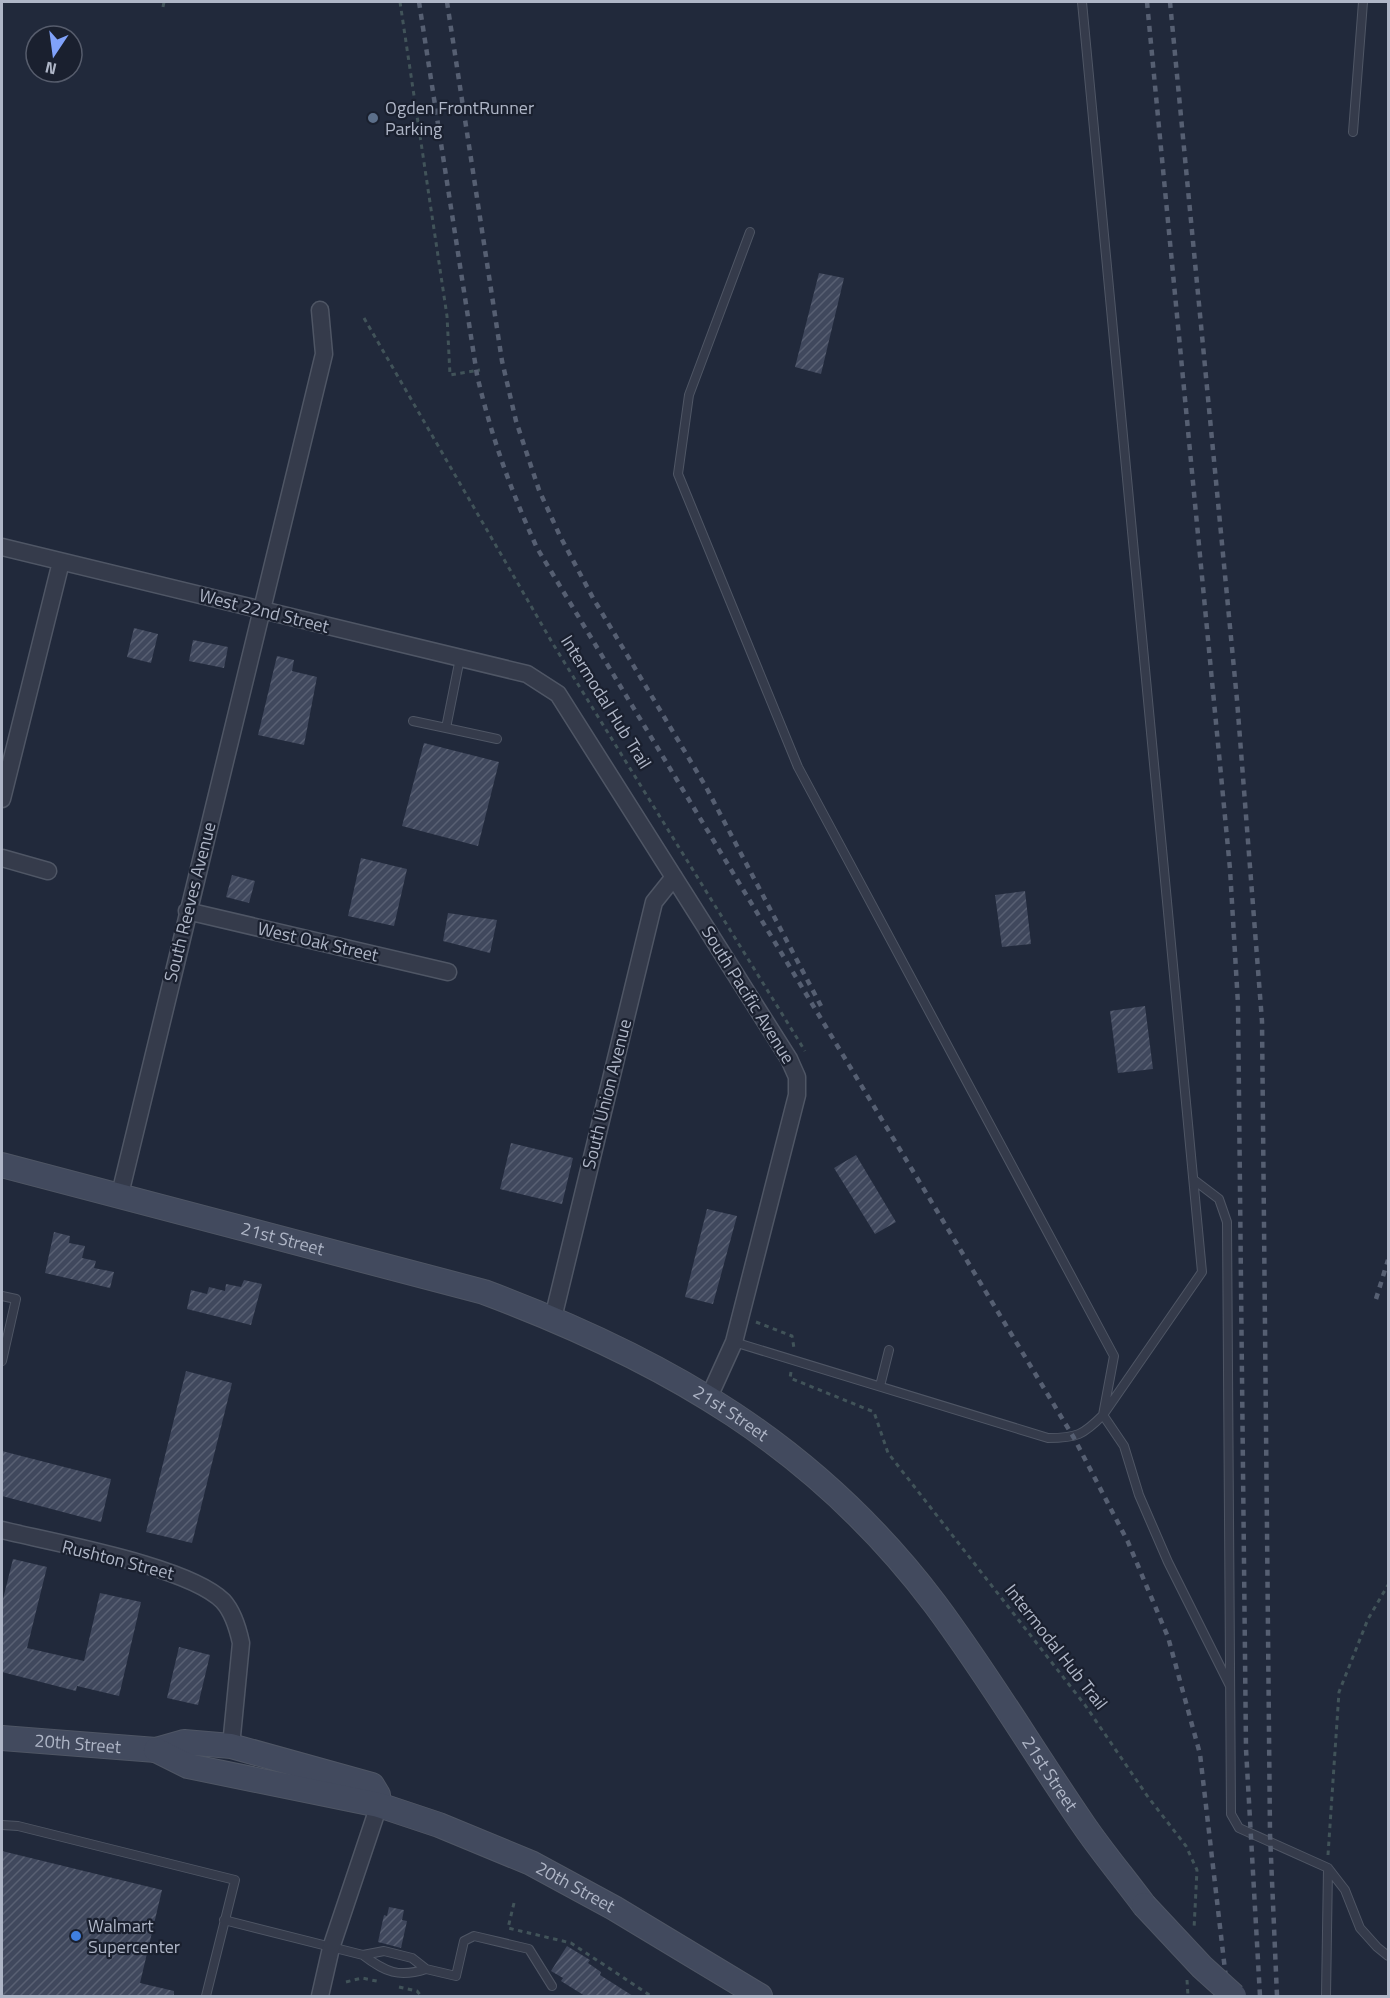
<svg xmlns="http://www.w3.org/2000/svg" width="1390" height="1998" font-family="'Titillium Web',sans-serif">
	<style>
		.building { fill: url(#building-hatch) }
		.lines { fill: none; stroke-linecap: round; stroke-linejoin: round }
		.service-casing { stroke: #4f5665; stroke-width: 10 }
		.minor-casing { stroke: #4f5665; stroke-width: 19 }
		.secondary-casing { stroke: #4f5665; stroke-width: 26 }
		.path { stroke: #415359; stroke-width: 3; stroke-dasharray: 4.5 4.5; stroke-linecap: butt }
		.service { stroke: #353b4b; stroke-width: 8 }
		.minor { stroke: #353b4b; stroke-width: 16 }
		.secondary { stroke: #424a5e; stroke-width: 24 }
		.rail { stroke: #565f72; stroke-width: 4.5; stroke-dasharray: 6 6; stroke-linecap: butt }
		.secondary-bridge-casing { stroke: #4f5665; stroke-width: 26; stroke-linecap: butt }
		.secondary-bridge { stroke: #424a5e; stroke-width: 24 }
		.service-dot { fill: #5c6f8a; stroke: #1a202f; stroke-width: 2 }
		.shop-dot { fill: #3f7fe0; stroke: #1a202f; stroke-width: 2 }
		.labels { text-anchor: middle; stroke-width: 4.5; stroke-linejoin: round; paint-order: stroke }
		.poi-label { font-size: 18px; fill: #afb6c7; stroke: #1a202f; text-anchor: start }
		.street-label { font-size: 18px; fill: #afb6c7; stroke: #1a202f }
	</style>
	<defs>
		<pattern id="building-hatch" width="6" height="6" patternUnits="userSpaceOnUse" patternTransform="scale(1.5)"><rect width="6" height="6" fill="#40485d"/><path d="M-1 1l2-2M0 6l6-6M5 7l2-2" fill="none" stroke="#596073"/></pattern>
	</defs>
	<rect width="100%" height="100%" fill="#21293b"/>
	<path class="building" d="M819,273L844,278L821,374L795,367Z
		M134,628L158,634L151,663L127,657Z
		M193,640L228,647L224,668L189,661Z
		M277,656L294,660L292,671L317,677L304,745L258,735Z
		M424,743L499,762L478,846L402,826Z
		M361,858L407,869L394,926L348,916Z
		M232,875L255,881L249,903L226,897Z
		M1025,891L1031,944L1002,947L995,895Z
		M448,913L497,920L490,953L443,941Z
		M1145,1006L1153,1069L1118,1073L1110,1011Z
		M511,1143L573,1158L562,1204L500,1189Z
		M856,1155L896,1222L875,1234L834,1168Z
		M707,1209L737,1216L713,1304L685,1297Z
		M54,1232L70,1236L69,1243L85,1246L82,1258L96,1261L94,1268L114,1272L110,1288L45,1273Z
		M244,1280L262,1284L251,1325L187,1309L191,1290L207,1294L209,1287L225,1291L226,1284L241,1287Z
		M186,1371L232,1383L192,1543L146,1532Z
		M2,1451L111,1479L101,1522L2,1496Z
		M13,1559L47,1567L27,1648L84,1661L100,1593L141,1602L119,1696L77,1686L76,1691L2,1672V1603Z
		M179,1647L210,1655L198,1705L167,1698Z
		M2,1851L162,1890L140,1983L174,1991V1996H2Z
		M389,1907L404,1910L402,1920L407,1921L401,1948L378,1942L384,1915L387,1916Z
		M567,1946L590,1960L588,1963L601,1972L600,1975L633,1996H585L561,1981L563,1978L551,1971Z"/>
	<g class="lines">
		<defs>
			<path id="service" d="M1353,132L1363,2
				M750,232L689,395L678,474L798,767L1114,1356L1103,1415L1124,1446L1139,1495L1168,1562L1230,1686
				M460,658L446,728L497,739
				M413,721L446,728
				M1194,1180L1219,1199L1227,1222L1231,1814L1239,1828L1328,1868L1345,1890L1360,1928L1377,1947L1388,1956
				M2,1296L16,1299L2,1361
				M734,1342L1048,1438C1077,1438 1083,1435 1103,1415L1202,1272L1082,2
				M880,1386L889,1350
				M2,1825L18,1826L235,1880L206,1996
				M224,1920L363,1955L384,1951L412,1958L426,1969L456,1976L464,1941L474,1936L529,1949L552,1986
				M363,1955C385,1972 399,1978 426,1969
				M1326,1996L1328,1868"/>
			<path id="minor" d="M2,547L527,674L558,694L789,1059L797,1077V1095L734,1342L709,1397
				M2,799L61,562
				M2,858L48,871
				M187,911L448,972
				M120,1194L324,354L320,310
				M553,1318L654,902L674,877
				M2,1530C54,1543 188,1566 223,1601C233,1612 238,1629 241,1643L231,1746
				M320,1996L331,1948L379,1805"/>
			<g id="secondary">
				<path id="s1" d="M2,1165L484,1292C666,1360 816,1446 935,1604C988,1675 1033,1751 1083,1824C1102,1852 1124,1878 1144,1905"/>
				<path id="s2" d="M2,1738L156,1750L184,1742L231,1746L372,1785L378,1795L379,1805"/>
				<path id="s3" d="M156,1750L188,1766L379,1805L439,1825L531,1863L614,1908L760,1996"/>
			</g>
		</defs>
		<use href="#service" class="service-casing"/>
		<use href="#minor" class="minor-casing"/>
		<use href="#secondary" class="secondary-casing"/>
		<path class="path" d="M400,2L447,316L450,375L480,370
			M163,7L164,2
			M364,318L553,644L805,1051
			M756,1322L792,1336L794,1348
			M791,1372L790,1378L874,1412L888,1453L1085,1705L1148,1797L1186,1846L1197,1870L1194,1929
			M1328,1855L1339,1692L1368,1619L1388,1585
			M514,1903L508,1928L571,1943L651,1996
			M1187,1980L1188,1996
			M346,1982L362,1978L381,1982
			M399,1987L417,1991L421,1996"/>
		<use href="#service" class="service"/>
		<use href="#minor" class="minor"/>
		<use href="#secondary" class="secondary"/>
		<path class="rail" d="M419,2L477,375C492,439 510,488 537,548L1074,1438L1128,1542L1168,1637L1200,1754L1228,1996
			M447,2L502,361L516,421L539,490L560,536L593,598L706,787L821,1006
			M1147,2L1230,869L1238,1004L1246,1749L1260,1996
			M1170,2L1237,700L1262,1021L1270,1834L1277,1996
			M1376,1299L1388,1260"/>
		<defs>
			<path id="secondary-bridge" d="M1144,1905L1202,1967L1234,1996"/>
		</defs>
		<use href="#secondary-bridge" class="secondary-bridge-casing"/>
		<use href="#secondary-bridge" class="secondary-bridge"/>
	</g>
	<circle class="service-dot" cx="373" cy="118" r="6"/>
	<circle class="shop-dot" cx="76" cy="1936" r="6"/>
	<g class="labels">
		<g class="poi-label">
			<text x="385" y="114">Ogden FrontRunner<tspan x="385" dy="21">Parking</tspan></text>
			<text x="88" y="1932">Walmart<tspan x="88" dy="21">Supercenter</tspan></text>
		</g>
		<g class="street-label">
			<text transform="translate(264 611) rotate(14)" y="6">West 22nd Street</text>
			<text transform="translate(606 702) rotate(58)" y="6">Intermodal Hub Trail</text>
			<text transform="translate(190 902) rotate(-76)" y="6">South Reeves Avenue</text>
			<text transform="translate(318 942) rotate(13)" y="6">West Oak Street</text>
			<text transform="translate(748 995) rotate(58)" y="6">South Pacific Avenue</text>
			<text transform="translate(607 1094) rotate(-76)" y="6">South Union Avenue</text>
			<text dy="6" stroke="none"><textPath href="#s1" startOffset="290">21st Street</textPath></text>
			<text dy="6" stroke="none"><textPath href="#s1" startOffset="774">21st Street</textPath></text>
			<text transform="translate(118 1560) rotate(14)" y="6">Rushton Street</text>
			<text transform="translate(1056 1647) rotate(52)" y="6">Intermodal Hub Trail</text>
			<text dy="6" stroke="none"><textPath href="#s2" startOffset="76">20th Street</textPath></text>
			<text dy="6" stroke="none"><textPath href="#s1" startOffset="1260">21st Street</textPath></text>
			<text dy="6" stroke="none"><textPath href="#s3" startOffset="444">20th Street</textPath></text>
		</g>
	</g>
	<rect width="1390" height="1998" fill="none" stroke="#afb6c7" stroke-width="6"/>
	<g transform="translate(54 54) rotate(193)"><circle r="28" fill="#1a202f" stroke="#565c6c" stroke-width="1.5"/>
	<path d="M0-4.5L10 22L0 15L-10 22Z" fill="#80a2fb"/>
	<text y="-9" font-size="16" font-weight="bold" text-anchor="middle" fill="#afb6c7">N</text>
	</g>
</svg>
